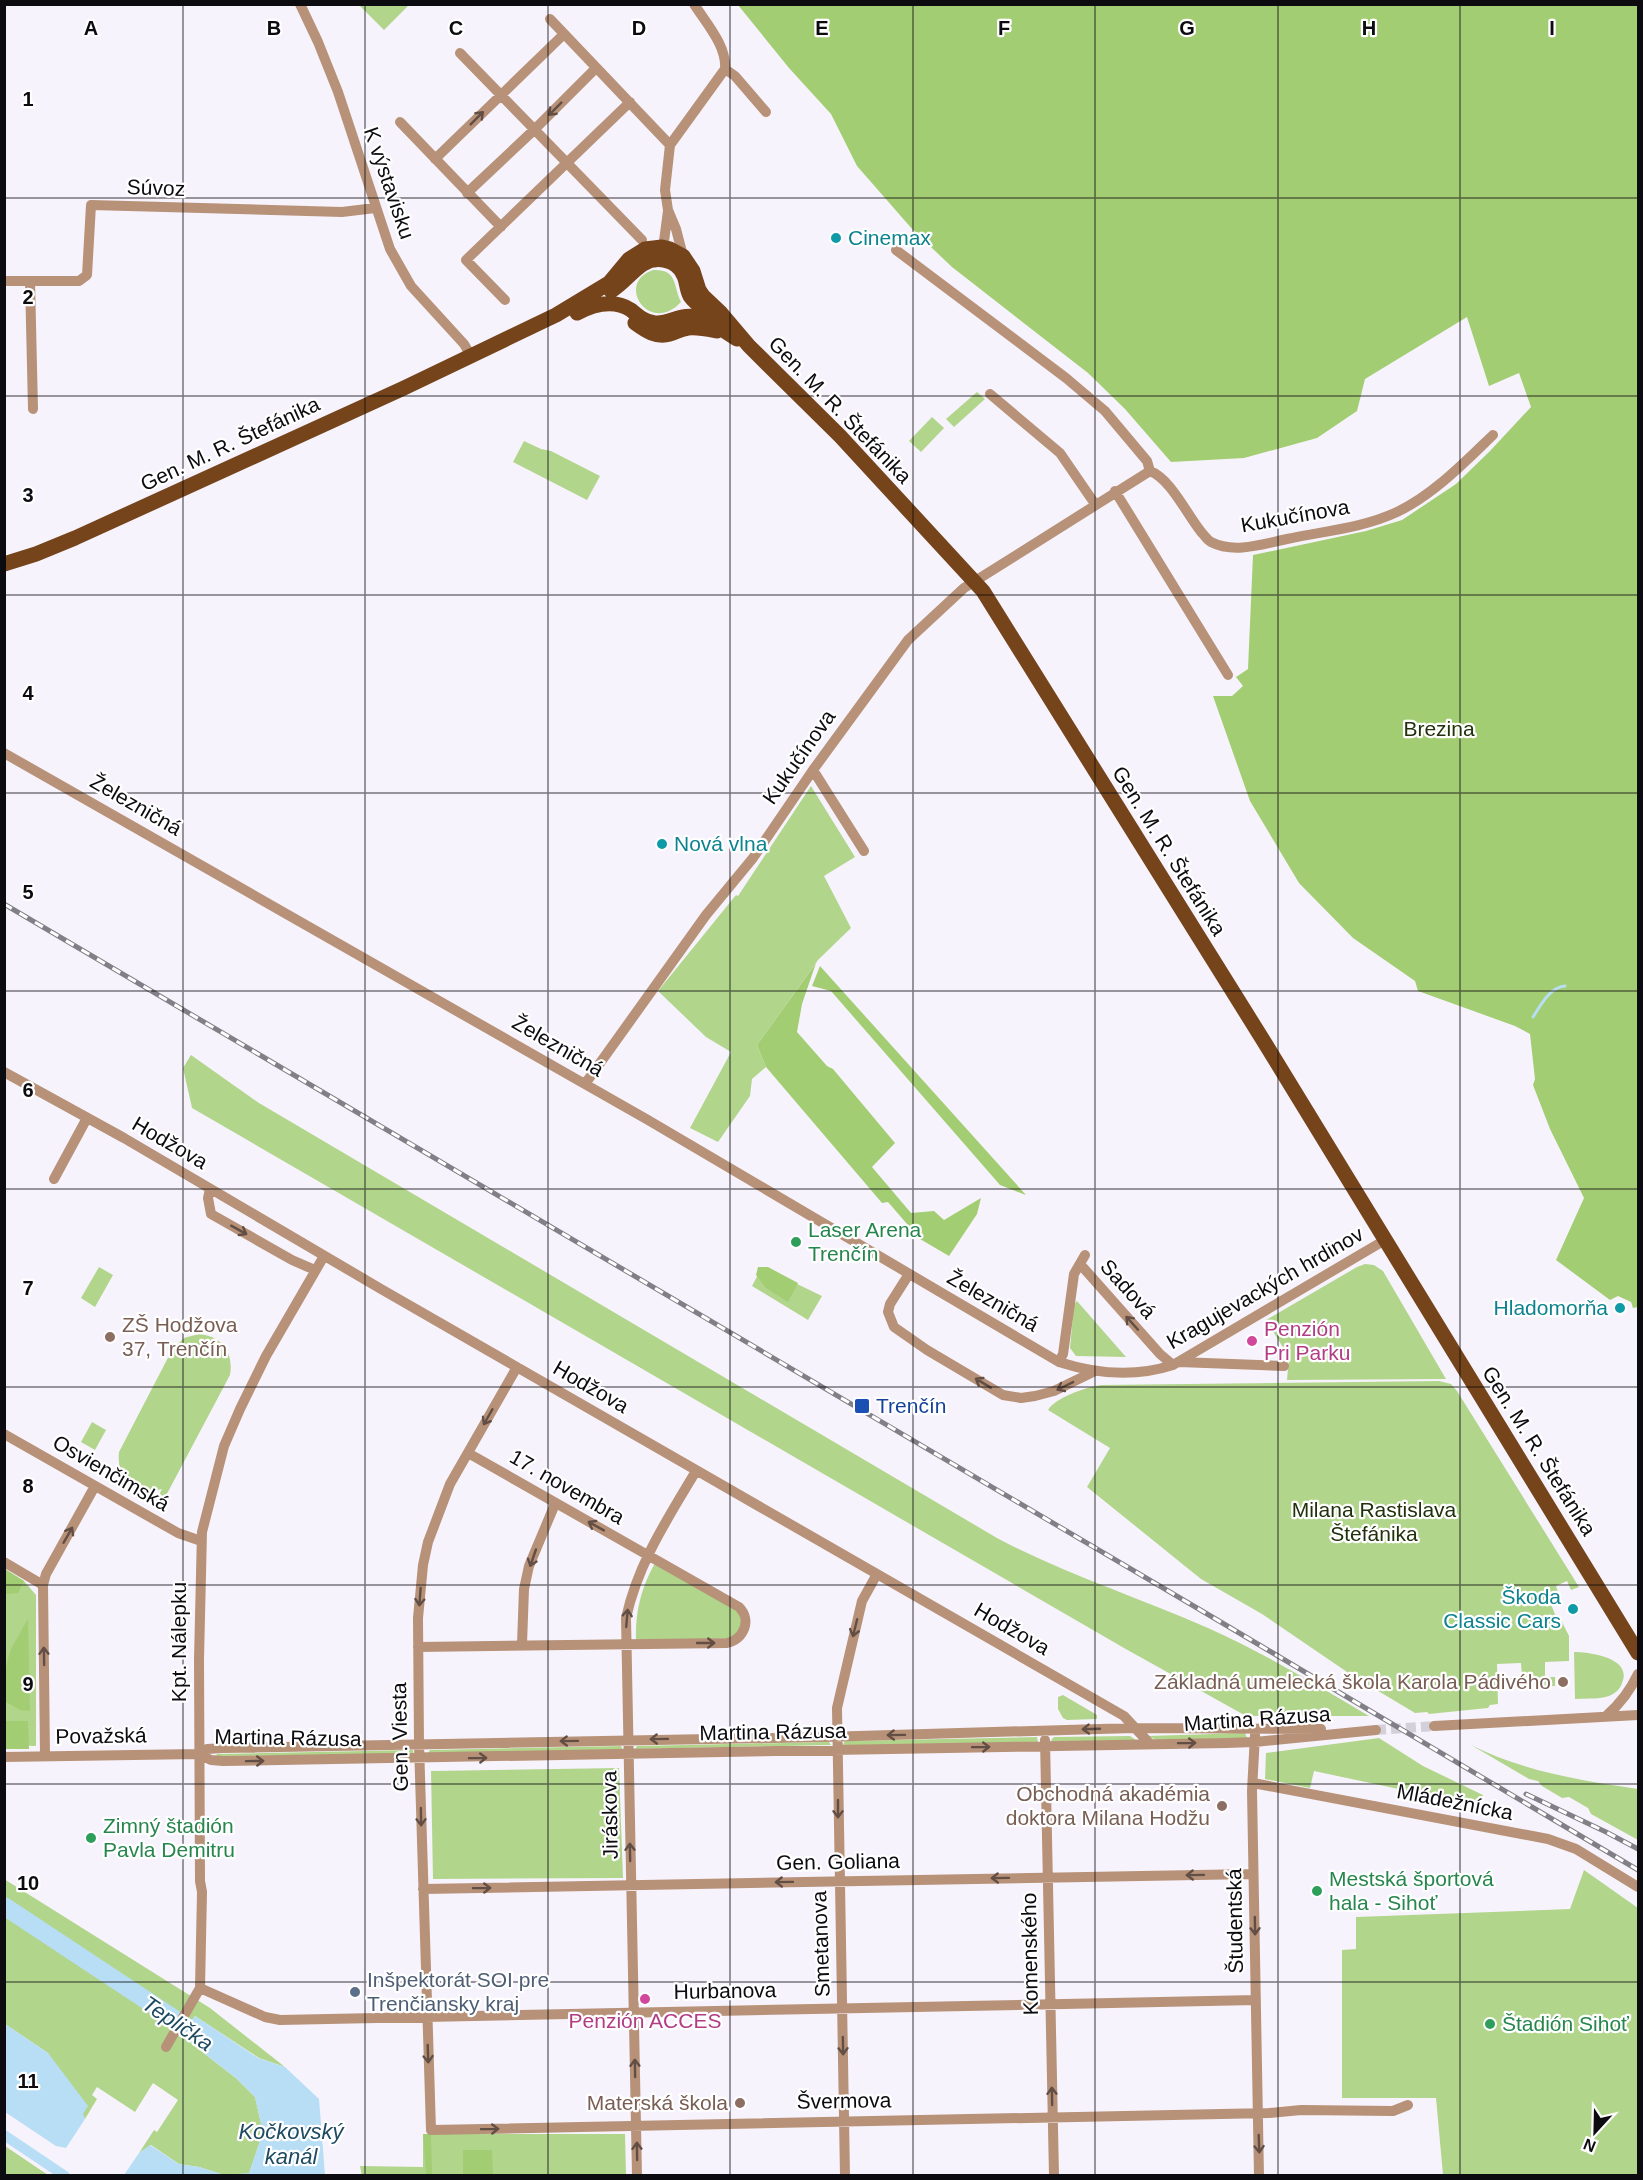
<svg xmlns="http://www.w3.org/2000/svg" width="1643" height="2180" font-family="Arial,sans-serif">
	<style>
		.green { fill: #b2d58c }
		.forest { fill: #a3cd72 }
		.water { fill: #b8def5 }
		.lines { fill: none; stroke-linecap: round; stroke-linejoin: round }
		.stream { stroke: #b8def5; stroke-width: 3 }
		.canal { stroke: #b8def5; stroke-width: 10 }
		.river { stroke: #b8def5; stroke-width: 18 }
		.minor-tunnel { stroke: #d4d0d9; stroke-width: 10; stroke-dasharray: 10 5; stroke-linecap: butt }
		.minor { stroke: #b79278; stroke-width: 10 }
		.primary { stroke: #75441a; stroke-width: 15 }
		.rail-casing { stroke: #828087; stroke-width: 5 }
		.rail { stroke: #fff; stroke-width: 3; stroke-dasharray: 9; stroke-linecap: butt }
		.oneway { stroke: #624e44 }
		.grid { fill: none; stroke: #0c0b10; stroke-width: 1.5; stroke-opacity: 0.55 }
		.culture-dot { fill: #0f9aa8; stroke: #fff; stroke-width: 2 }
		.leisure-dot { fill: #2e9e5b; stroke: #fff; stroke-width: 2 }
		.education-dot { fill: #8d6e63; stroke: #fff; stroke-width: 2 }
		.hotel-dot { fill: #d1479c; stroke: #fff; stroke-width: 2 }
		.transit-dot { fill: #1a4fb4; stroke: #fff; stroke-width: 2 }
		.service-dot { fill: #5c6f8a; stroke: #fff; stroke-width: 2 }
		.labels { text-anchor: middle; stroke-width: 4.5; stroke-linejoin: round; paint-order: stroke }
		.street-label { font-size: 21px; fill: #0c0b10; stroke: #fff }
		.culture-label { font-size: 21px; fill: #0d838f; stroke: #fff; text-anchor: start }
		.park-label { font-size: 21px; fill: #21310b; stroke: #fff }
		.leisure-label { font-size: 21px; fill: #27864d; stroke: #fff; text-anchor: start }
		.education-label { font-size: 21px; fill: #785e54; stroke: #fff; text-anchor: end }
		.hotel-label { font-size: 21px; fill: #b23c85; stroke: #fff; text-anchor: start }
		.transit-label { font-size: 21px; fill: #164399; stroke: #fff; text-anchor: start }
		.service-label { font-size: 21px; fill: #4e5e75; stroke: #fff; text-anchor: start }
		.water-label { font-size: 22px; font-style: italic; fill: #1e4a62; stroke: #fff }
		.grid-label { font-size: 20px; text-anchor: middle; font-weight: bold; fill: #0c0b10; stroke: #fff; stroke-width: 4.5; stroke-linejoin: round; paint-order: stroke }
	</style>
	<rect width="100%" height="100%" fill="#f7f3fd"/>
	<path class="green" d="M359,5H409L384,30Z
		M653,270C678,269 673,286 681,302C650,336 614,283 653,270Z
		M977,392L985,399L954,427L946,419Z
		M932,417L944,428L921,452L909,441Z
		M524,441L541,449L551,451L600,476L587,500L513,462Z
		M811,786L855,857L824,876L851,928L818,960L757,1045L766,1067L752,1079L750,1096L718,1142L690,1128L731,1052L706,1037L658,991L736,895L738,896Z
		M191,1055L259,1103L997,1538C1065,1574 1138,1597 1208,1628C1264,1653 1317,1685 1369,1716H1246L1124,1648L192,1108L183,1068Z
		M1365,1264L1374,1265L1383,1271L1446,1379L1287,1380L1289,1357L1266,1320L1357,1267Z
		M99,1267L113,1275L95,1307L81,1298Z
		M762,1267L822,1296L808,1320L752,1286Z
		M1077,1301L1126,1357L1076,1356L1070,1348L1074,1304Z
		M199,1334C222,1336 234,1353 230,1375L161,1505L156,1501L162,1489C135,1496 116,1481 119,1452L172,1350L184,1338Z
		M1439,1381L1451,1384L1457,1391L1579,1587L1571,1590L1567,1581L1556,1586L1559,1595L1551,1598L1550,1602L1557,1619L1561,1620L1569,1636V1661L1545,1662V1677H1555V1686H1539V1677H1529V1687H1512L1511,1678H1522L1521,1663L1497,1664L1498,1704L1490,1705L1488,1708L1429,1714L1427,1712L1415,1713L1350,1674L1262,1614L1201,1579L1087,1487L1110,1448L1048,1410C1055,1398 1086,1387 1101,1385Z
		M92,1422L106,1430L95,1450L81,1442Z
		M655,1563L739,1612L742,1627L732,1638L636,1641C635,1612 641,1588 655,1563Z
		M4,1569L24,1581L36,1595V1746L5,1745Z
		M1574,1652C1590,1652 1633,1658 1622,1683C1621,1687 1617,1692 1613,1694C1603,1700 1587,1698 1575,1699Z
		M1063,1695L1097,1715V1719L1067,1720L1063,1718L1058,1709V1697Z
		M1245,1733L1247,1738L1156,1740L1148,1736Z
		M1130,1736L1136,1740L1053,1742L1051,1740L1054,1737Z
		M1037,1737L1038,1742L845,1747L843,1744L845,1741Z
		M1379,1738L1423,1766L1483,1795L1478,1806L1314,1771L1310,1788L1265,1779L1266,1753Z
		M829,1742L831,1745L635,1749L637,1746Z
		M1471,1745C1522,1771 1583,1781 1638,1789V1840L1591,1814L1588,1808L1569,1797L1562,1798L1542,1786L1538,1781L1529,1779Z
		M621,1746L623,1750L428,1753L430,1750Z
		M413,1750L414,1755L216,1756L217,1754Z
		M619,1768L623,1878L433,1879L431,1771Z
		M1584,1870L1638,1908V2175H1443L1436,2098H1342V1950L1356,1949V1917L1570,1909Z
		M4,1879L210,2008L285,2067L259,2058L195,2016L182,2036L237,2079L255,2097L261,2123L259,2144L249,2174L224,2175L199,2167L179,2164L151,2145L139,2153L154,2130L157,2132L178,2100L153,2083L135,2112L97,2087L92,2095L97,2099L85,2119L48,2053L5,2024Z
		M423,2134H625L626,2175L362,2176L360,2166L423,2167Z
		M5,2146L48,2175H5Z"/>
	<path class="forest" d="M738,5H1638V1307L1633,1308L1631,1302L1618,1296L1610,1300L1556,1260L1584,1198L1550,1129L1533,1085L1535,1079L1530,1034L1515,1026L1418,991L1415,981L1353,938L1299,883L1250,801L1213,696H1232L1243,686L1236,677L1248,669L1253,555L1366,531L1402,520L1456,484L1490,451L1531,407L1519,373L1489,386L1467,317L1365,379L1357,411L1317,438L1244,458L1171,462L1125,409L1088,373L952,267L913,230L857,166L831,114L789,68Z
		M816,963L802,1004L797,1032L827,1066L833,1069L895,1143L872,1167L911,1213L934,1211L944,1220L981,1198L977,1214L949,1256L920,1239L888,1202L882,1203L766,1067L757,1045Z
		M820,966L1026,1195L1000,1185L831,991L812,986Z
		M758,1267H768L798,1283L788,1302L766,1288L756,1275Z
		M5,1569L24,1581L18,1593L5,1594Z
		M28,1619L30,1711L20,1710L4,1701C4,1681 5,1657 16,1640C20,1633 24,1626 28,1619Z
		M5,1721H28L29,1749H5Z
		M423,2134H431L432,2175H426Z
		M463,2150H492L493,2175H463Z"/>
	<path class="water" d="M195,2016L258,2058L285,2067L319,2099L325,2175H124L139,2153L150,2145L179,2164L199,2167L224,2175L249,2173L259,2144L261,2123L255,2097L237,2079L182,2036Z
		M5,2024L48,2053L88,2106L83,2114L85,2119L66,2148L56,2146L5,2112Z"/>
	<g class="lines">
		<path class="stream" d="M1533,1017C1541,1005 1550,987 1565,986"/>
		<path class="canal" d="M4,2135L65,2176"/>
		<path class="river" d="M4,1906L208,2041"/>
		<path class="minor-tunnel" d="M1376,1730L1434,1726"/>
		<path class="minor" d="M300,4L318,42L338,92L390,249L411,286L464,344L471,356
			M550,19L670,145
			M460,53L642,240
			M725,69L735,76L766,112
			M400,122L501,227
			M435,159L563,35
			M467,193L535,129L596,68
			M896,250L1066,378L1105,411L1147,461L1150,471
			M660,251L664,241L668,211
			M683,256L676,229L668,210L665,190L670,145L725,69C727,46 706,23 694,4
			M4,281H79L87,275L91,205L342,212L375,208
			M30,281L33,409
			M505,300L466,260L630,102
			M990,394L1060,453L1095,504
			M1115,491L1228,675
			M4,753L648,1120L1059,1362C1096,1374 1136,1377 1173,1365L1385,1240
			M813,770L864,851
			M4,1072L124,1138L381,1289L1124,1716L1150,1744
			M585,1084L706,915L753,858L813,770L908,640L964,588L1150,471C1171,479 1187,515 1202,533C1205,536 1207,540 1211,542C1234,554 1263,544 1287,539C1324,531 1363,528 1397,512C1433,495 1465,462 1493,435
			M54,1179L87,1118
			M210,1189L208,1198L211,1214L292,1260L315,1270
			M1080,1264L1160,1354L1173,1365
			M909,1274L890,1304L888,1312L894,1327L927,1350L1003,1395L1021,1398L1035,1396L1054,1391L1093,1372
			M1059,1362L1063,1354L1074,1274L1085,1255
			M1179,1362L1284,1366
			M517,1367L450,1484L428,1542L423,1565L418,1618L419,1744L431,2130L1269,2113L1301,2110L1393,2111L1408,2105
			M4,1434L178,1533L201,1541
			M4,1562L43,1585
			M522,1644L524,1589L529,1566L555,1504
			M418,1647L727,1643C744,1639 752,1620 739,1607L468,1453
			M1607,1715C1621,1703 1630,1691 1638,1674
			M1434,1726L1638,1715
			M1255,1735L1252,1791L1259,2176
			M1045,1740L1054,2176
			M198,1754L207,1749L223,1748L824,1737L1133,1728L1321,1729
			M45,1756L43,1585L46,1574L95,1486
			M4,1757L198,1754L211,1760L223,1761L1226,1743L1255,1742L1376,1730
			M1253,1783L1548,1839L1576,1849L1638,1887
			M423,1889L1253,1874
			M200,1988L265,2017L280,2020L1256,2000
			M166,2047L200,1988L202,1892L200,1881L199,1659L202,1532L224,1446L240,1409L266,1356L324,1256
			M637,2176L626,1618C638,1563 668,1518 696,1471
			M845,2176L837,1708L862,1601L877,1574"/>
		<path class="primary" d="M611,291C623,284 631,272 643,264C656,256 676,259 683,274C687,280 686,289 690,296C694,302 701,307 707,311
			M577,313C594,304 614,299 631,310C638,316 645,322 655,323C665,324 673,319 682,317C703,312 721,330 737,339
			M635,323C646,331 656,338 670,334C676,332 682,329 688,328C698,327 707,329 717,331
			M4,564L36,554L75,538L404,388L556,315L609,283L629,259L645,249L662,247L670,249L683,256L693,271L699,290L703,296L721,313L749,346L840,436L983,591L1263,1040L1638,1653"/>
		<defs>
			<path id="rail" d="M4,904L1214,1618L1638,1870
				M1526,1794L1606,1832L1638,1849"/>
		</defs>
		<use href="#rail" class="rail-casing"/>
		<use href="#rail" class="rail"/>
	</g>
	<defs><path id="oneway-shaft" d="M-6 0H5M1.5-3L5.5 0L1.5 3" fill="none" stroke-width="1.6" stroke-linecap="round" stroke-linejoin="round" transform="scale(1.5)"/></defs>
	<g class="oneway">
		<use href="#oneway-shaft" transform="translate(555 109) rotate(135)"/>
		<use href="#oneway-shaft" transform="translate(477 118) rotate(-45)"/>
		<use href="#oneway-shaft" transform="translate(239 1230) rotate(29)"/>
		<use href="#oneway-shaft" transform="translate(1132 1323) rotate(-132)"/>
		<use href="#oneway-shaft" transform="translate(983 1383) rotate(-149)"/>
		<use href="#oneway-shaft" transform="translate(1065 1386) rotate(154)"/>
		<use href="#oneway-shaft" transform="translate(488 1417) rotate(120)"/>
		<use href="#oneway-shaft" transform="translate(596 1526) rotate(-151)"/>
		<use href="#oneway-shaft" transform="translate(68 1535) rotate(-60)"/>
		<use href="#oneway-shaft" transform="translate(533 1558) rotate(109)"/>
		<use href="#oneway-shaft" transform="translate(420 1597) rotate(94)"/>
		<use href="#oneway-shaft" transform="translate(627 1618) rotate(-85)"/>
		<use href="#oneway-shaft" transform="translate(855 1628) rotate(104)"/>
		<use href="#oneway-shaft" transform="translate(706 1643)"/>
		<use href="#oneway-shaft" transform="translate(44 1656) rotate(-91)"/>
		<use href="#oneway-shaft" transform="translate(1091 1729) rotate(178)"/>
		<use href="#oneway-shaft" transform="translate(896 1735) rotate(179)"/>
		<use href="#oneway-shaft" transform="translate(659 1739) rotate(179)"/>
		<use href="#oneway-shaft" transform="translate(569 1741) rotate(179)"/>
		<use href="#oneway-shaft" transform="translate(1187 1743) rotate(-1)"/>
		<use href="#oneway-shaft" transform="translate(981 1747) rotate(-1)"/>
		<use href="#oneway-shaft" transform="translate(478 1758) rotate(-1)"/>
		<use href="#oneway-shaft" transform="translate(255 1761) rotate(-1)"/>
		<use href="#oneway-shaft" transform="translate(838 1809) rotate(90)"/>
		<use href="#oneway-shaft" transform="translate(421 1817) rotate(89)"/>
		<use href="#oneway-shaft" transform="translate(630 1852) rotate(-91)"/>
		<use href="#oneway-shaft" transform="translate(1195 1875) rotate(179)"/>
		<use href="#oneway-shaft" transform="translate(1000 1878) rotate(179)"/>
		<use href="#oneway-shaft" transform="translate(784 1882) rotate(179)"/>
		<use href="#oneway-shaft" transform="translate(482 1888) rotate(-1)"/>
		<use href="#oneway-shaft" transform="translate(1255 1926) rotate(89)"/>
		<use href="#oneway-shaft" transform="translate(843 2046) rotate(89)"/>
		<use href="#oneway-shaft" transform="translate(428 2054) rotate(88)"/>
		<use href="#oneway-shaft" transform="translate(635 2068) rotate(-91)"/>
		<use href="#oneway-shaft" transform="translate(1052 2096) rotate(-91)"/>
		<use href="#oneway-shaft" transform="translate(490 2129) rotate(-1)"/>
		<use href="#oneway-shaft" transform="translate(1259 2144) rotate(88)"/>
		<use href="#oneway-shaft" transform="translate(637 2151) rotate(-91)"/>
	</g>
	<path class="grid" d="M183,4V2176M365,4V2176M548,4V2176M730,4V2176M913,4V2176M1095,4V2176M1278,4V2176M1460,4V2176M4,198H1638M4,396H1638M4,595H1638M4,793H1638M4,991H1638M4,1189H1638M4,1387H1638M4,1585H1638M4,1784H1638M4,1982H1638"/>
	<g class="culture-dot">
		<circle cx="836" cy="238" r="6"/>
		<circle cx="662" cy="844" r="6"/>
		<circle cx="1620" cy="1308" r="6"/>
		<circle cx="1573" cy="1609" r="6"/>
	</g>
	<g class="leisure-dot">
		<circle cx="796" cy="1242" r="6"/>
		<circle cx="91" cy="1838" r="6"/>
		<circle cx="1317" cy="1891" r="6"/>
		<circle cx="1490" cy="2024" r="6"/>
	</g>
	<g class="education-dot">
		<circle cx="110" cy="1337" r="6"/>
		<circle cx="1563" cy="1682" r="6"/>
		<circle cx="1222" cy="1806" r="6"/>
		<circle cx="740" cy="2103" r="6"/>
	</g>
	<g class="hotel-dot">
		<circle cx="1252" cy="1341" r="6"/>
		<circle cx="645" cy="1999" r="6"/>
	</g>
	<rect class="transit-dot" x="854" y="1398" width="16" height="16" rx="3"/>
	<circle class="service-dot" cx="355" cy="1992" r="6"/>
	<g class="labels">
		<g class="street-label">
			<text transform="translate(389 183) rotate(71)" y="7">K výstavisku</text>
			<text transform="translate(156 188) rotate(2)" y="7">Súvoz</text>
			<text transform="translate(840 410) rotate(46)" y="7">Gen. M. R. Štefánika</text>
			<text transform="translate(230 444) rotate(-25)" y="7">Gen. M. R. Štefánika</text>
			<text transform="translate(1295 516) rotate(-10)" y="7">Kukučínova</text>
			<text transform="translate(799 757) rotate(-55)" y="7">Kukučínova</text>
			<text transform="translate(136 805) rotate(30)" y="7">Železničná</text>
			<text transform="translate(1169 851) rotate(58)" y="7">Gen. M. R. Štefánika</text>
			<text transform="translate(558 1046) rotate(30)" y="7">Železničná</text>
			<text transform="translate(170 1143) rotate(30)" y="7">Hodžova</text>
			<text transform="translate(1265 1288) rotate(-30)" y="7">Kragujevackých hrdinov</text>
			<text transform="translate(1128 1289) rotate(48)" y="7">Sadová</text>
			<text transform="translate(993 1301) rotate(30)" y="7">Železničná</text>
			<text transform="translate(591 1387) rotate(30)" y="7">Hodžova</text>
			<text transform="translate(1539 1451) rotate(58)" y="7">Gen. M. R. Štefánika</text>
			<text transform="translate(111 1473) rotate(30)" y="7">Osvienčimská</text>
			<text transform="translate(567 1487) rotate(30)" y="7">17. novembra</text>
			<text transform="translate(1012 1629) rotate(30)" y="7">Hodžova</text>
			<text transform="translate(179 1642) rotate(-90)" y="7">Kpt. Nálepku</text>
			<text transform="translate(1257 1719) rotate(-4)" y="7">Martina Rázusa</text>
			<text transform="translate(773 1732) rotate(-1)" y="7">Martina Rázusa</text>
			<text transform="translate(101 1736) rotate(-1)" y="7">Považská</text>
			<text transform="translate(400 1737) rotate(-91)" y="7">Gen. Viesta</text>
			<text transform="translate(288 1738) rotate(1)" y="7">Martina Rázusa</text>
			<text transform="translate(1455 1802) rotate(11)" y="7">Mládežnícka</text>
			<text transform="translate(610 1815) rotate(-91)" y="7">Jiráskova</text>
			<text transform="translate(838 1862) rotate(-1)" y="7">Gen. Goliana</text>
			<text transform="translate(1235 1921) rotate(-91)" y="7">Študentská</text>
			<text transform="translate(821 1944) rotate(-92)" y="7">Smetanova</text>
			<text transform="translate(1030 1954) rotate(-91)" y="7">Komenského</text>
			<text transform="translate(725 1991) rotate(-1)" y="7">Hurbanova</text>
			<text transform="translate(844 2101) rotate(-1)" y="7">Švermova</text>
		</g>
		<g class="culture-label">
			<text x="848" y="245">Cinemax</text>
			<text x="674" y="851">Nová vlna</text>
			<text x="1608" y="1315" text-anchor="end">Hladomorňa</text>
			<text x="1561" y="1604" text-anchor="end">Škoda<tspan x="1561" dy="24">Classic Cars</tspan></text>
		</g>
		<g class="park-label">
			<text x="1439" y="736">Brezina</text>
			<text x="1374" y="1517">Milana Rastislava<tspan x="1374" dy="24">Štefánika</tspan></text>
		</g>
		<g class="leisure-label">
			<text x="808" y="1237">Laser Arena<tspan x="808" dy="24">Trenčín</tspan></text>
			<text x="103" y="1833">Zimný štadión<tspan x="103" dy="24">Pavla Demitru</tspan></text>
			<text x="1329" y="1886">Mestská športová<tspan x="1329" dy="24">hala - Sihoť</tspan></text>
			<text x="1502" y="2031">Štadión Sihoť</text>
		</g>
		<g class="education-label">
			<text x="122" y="1332" text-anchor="start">ZŠ Hodžova<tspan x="122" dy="24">37, Trenčín</tspan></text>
			<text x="1551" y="1689">Základná umelecká škola Karola Pádivého</text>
			<text x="1210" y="1801">Obchodná akadémia<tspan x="1210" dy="24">doktora Milana Hodžu</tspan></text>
			<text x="728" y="2110">Materská škola</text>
		</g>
		<g class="hotel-label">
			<text x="1264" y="1336">Penzión<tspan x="1264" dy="24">Pri Parku</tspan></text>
			<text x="645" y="2028" text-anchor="middle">Penzión ACCES</text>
		</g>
		<g class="transit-label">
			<text x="876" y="1413">Trenčín</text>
		</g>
		<g class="service-label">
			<text x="367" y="1987">Inšpektorát SOI pre<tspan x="367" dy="24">Trenčiansky kraj</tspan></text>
		</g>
		<g class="water-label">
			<text transform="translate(178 2023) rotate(34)" y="8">Teplička</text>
			<text x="291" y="2139">Kočkovský<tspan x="291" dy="25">kanál</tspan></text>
		</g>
	</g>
	<g class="grid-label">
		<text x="91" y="35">A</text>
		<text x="274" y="35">B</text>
		<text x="456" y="35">C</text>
		<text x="639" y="35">D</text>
		<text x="822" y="35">E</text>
		<text x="1004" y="35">F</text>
		<text x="1187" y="35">G</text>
		<text x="1369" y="35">H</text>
		<text x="1552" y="35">I</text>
		<text x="28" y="106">1</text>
		<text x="28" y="304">2</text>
		<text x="28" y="502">3</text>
		<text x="28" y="700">4</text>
		<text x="28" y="899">5</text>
		<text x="28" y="1097">6</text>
		<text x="28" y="1295">7</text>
		<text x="28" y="1493">8</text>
		<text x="28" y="1691">9</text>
		<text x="28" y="1890">10</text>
		<text x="28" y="2088">11</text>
	</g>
	<rect width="1643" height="2180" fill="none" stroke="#0c0b10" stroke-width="12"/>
	<g transform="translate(1595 2132) rotate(202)" stroke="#ffffff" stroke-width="4.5" paint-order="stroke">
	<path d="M0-4.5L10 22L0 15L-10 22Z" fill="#0c0b10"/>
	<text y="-9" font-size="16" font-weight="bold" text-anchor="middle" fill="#0c0b10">N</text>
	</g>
</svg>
